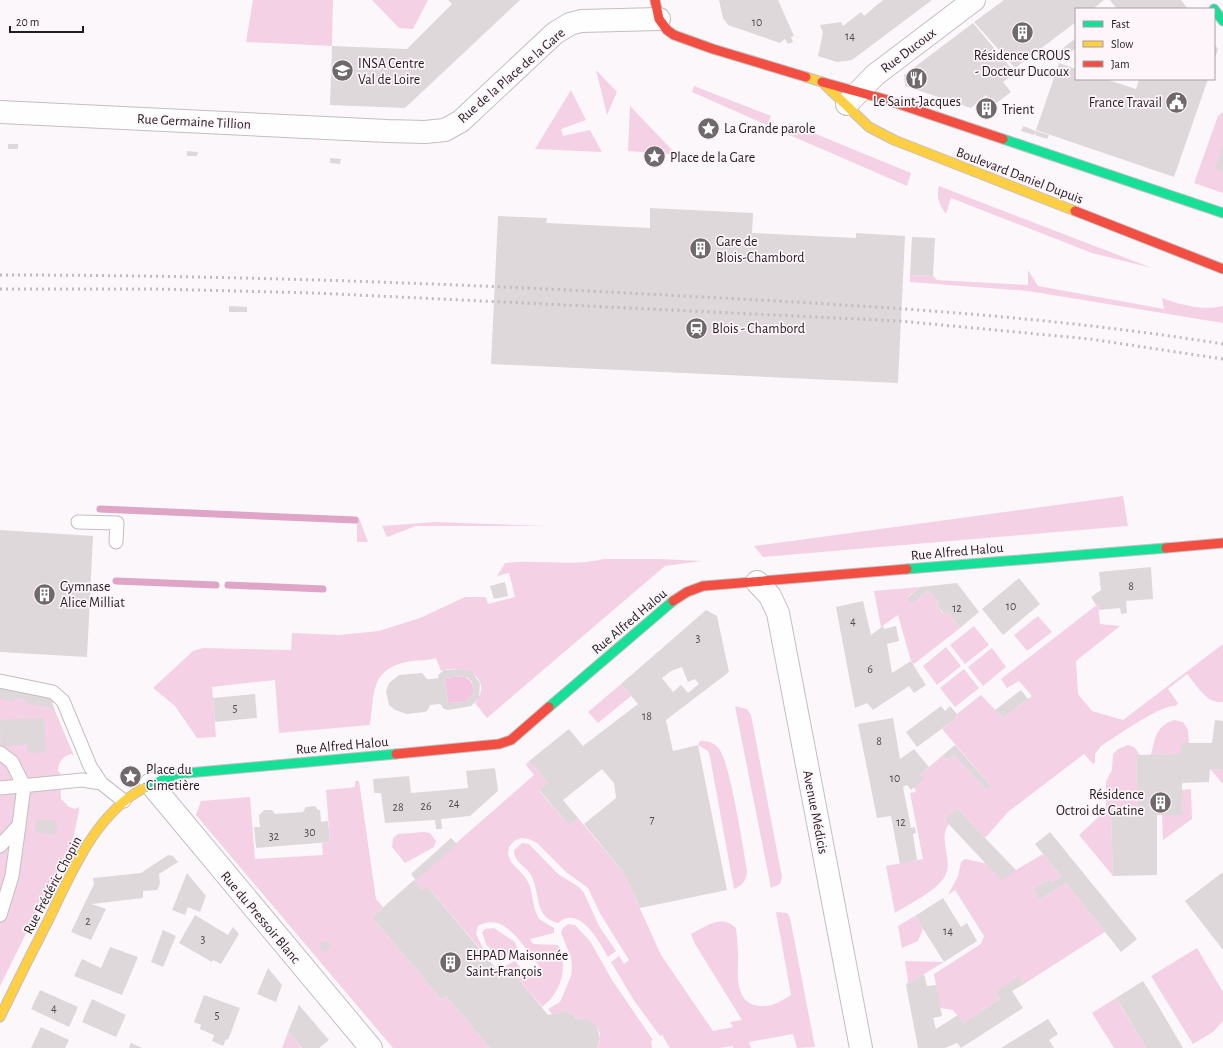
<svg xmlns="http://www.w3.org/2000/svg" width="1223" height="1048" font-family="'Alegreya Sans',sans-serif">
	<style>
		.green { fill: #f4d1e4 }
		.forest { fill: #f4c5e0 }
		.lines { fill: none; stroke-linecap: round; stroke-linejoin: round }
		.stream { stroke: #dea5c6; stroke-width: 7 }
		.building { fill: #ded8db; fill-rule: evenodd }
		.lane-casing { stroke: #c4bec1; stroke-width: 15 }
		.street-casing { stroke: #c4bec1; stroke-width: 24 }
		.fast-casing { stroke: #c4bec1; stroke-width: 11 }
		.slow-casing { stroke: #c4bec1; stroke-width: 11 }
		.jam-casing { stroke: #c4bec1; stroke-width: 11 }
		.lane { stroke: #fffefe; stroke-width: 13 }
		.street { stroke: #fffefe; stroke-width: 22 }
		.fast { stroke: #16e098; stroke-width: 9 }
		.slow { stroke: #ffcf43; stroke-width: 9 }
		.jam { stroke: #f24e42; stroke-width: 9 }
		.rail { stroke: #bfbcbe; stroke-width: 3; stroke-dasharray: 2 4; stroke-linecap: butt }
		.labels { text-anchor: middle; stroke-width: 3.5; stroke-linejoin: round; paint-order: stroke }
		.number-label { font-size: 12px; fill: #524b4f }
		.street-label { font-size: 14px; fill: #231c20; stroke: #fef5fa }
		.poi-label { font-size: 14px; fill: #231c20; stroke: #fef5fa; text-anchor: start }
	</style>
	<rect width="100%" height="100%" fill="#fcf7fa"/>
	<path class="green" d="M253,0H333L332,46L246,42Z
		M372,0H428L413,29L399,28Z
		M596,70L617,92L607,115Z
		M694,86L771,116L767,125L692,92Z
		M571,90L586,120L561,129L563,136L590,130L602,152L535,149Z
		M630,106L677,155L628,151Z
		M1223,112V193L1194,183L1218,116Z
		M789,123L911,173L907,186L785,133Z
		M939,186L1152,268L1092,253L951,198L946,214C939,204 936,198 939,186Z
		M1028,270L1038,286L1164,309L1162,298C1182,305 1202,311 1223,306V323L1028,291L910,282V275L933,276L937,280L1028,285Z
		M1123,496L1128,526L763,557L754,546Z
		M100,506L359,518L368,542H357V523L100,512Z
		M435,522L546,526H416L387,537L382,526Z
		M604,559H661L702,561L665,566L487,718L475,703C495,678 463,663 441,671L436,658C428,661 420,660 412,661C370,668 375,690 370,725L279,733L275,680L212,687L216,737L197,738L175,706L153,688L193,651L203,648L291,650L292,633L339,635L379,631L420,618L465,597H486L488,604L515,597L509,573L497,576L505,563C538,559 572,567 604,559Z
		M920,587L907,597L912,604L928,590L939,603L937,605L943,614L947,611L960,628L914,664L911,661L898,615L881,627L874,591Z
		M1098,604L1100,624L1120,626L1076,661L1078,694L1092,711L1123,720L1223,644V702C1206,704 1197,685 1187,674L1168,689L1178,703L1176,706C1161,704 1115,737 1101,746L1095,754V763L1093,764L1084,754L1008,812L985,838L957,808L944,819L949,824C937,839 954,860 945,876C938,890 909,904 895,913L886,866L923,859L910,793L916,792L914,787L923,779L920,775L943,755L947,760L954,755L986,790L991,786L942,729L955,719L957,714L981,695L1003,718L1032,696L1019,681L1007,688L1001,679Z
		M1038,616L1052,632L1027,651L1014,635Z
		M974,626L989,645L965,664L950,645Z
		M946,647L961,666L937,685L923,666Z
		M992,648L1006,667L983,686L968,667Z
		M964,669L979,688L955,707L940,688Z
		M621,684L631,696L598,723L588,712Z
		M0,687L52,698L53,703L52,704L74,756L71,754C62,757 58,762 58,772H60L61,799L69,807L75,809L79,807V811L73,839L0,986Z
		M735,706L747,709L751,715L782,877L780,884L771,888Z
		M1174,720L1183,722L1188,730L1189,743H1181V754L1151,755C1155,738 1156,726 1174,720Z
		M700,741C708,741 714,742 719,749C730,762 743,848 747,870C747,880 743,885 734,889L710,757L708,751L698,745Z
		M1128,745L1134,747L1140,755H1136L1138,815L1111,816L1113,876L1079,835L1104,812L1106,807V781L1112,770L1113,754L1118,749Z
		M529,761L548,783L539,791L569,825L578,818L624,873L661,955L713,1031L733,1027L730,1022L742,1020L695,944L691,934C707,926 721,914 736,928C737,937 738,946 738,956C738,975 734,1004 760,1006C773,1007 781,1001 791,995L776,912L787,913L790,918L815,1047L797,1048L793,1034L749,1042L751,1048H733V1046L719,1048H670L662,1035L660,1036L633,999L611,962L619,956L624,964L629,960L601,915L588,888L566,872L537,843L529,839L521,838L514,841L509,847L508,854L511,862L525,877L530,886L535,910L539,919L554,928V933L530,939L533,944L558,945C569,967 561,993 542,1007L507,965L515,961L528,977L540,967C525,950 506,910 478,926L476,934L488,958L428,887L423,890L414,880L534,775L526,765Z
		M1210,769L1223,770V784Z
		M355,781H359L376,899L383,907L372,917L442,1000L446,996L490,1048H393L196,815L201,801L250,797L255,859L323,855L322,843L330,842L326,790L355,787Z
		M1191,789L1192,819L1163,840L1162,815L1183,814L1182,790Z
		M424,832L430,833L436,841L434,847L405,863L392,847L393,838L398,834Z
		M522,843L529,844L558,874L579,887L584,893L599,926L616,951L608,957C599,941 579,904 558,923C554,922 549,920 546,917C536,907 538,887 531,875C525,865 514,863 514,850Z
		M1043,854L1061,876L1052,882L1049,879L1033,889L1039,900L1066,883L1105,932L1024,984L1020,977L995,992L1000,999L963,1023L953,1010L940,1008L934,974L981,944L984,936L955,890L948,895L958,876L961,862L965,859L1016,870Z
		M915,916L923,929L918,941L902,948L898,926Z
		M568,924L575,925L590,941L612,980L653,1040L651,1041L652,1048H597C606,1031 594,1017 576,1019L575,1015L565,1011L552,1014L548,1009L560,1002L571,976L572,968L571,957L561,933L563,928Z
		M494,928L515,942L518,951L499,960L486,944L482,932L485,929Z
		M1197,948L1223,992V1021L1213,1032L1193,1044L1151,976Z
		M905,961L944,962L906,985L908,981Z
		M1116,998L1146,1048H1114L1092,1013Z
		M288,1032L301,1047L300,1048H282Z"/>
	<path class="forest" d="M462,676C471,679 474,684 473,694L465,702L448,703L445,678Z"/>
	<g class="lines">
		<path class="stream" d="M100,509L355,520
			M116,581L216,585
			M228,585L323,589"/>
	</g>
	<path class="building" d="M448,0H520L405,108L330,105L332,46L407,49L452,4Z
		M719,0H778L794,36L791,37L793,42L788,44L785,39L780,43L728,25L723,18Z
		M883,0H932L852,60L837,62L818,56L823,33L820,25L841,22L843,26L861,12L864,16Z
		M1004,0H1104L1093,9H1076V22L1015,68L974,22Z
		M1110,0H1181L1188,9H1117Z
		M973,23L1015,73L1003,82L1011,92L994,105L986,95L971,108L905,86L904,75Z
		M1076,38V48L1059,61L1054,55Z
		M1214,44L1218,49L1214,61Z
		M1059,63L1076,69V79H1105L1136,89L1139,79H1208L1174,177L1036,130Z
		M982,103L995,107L993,115L979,111Z
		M1023,126L1036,131L1034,135L1021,131Z
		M1036,131L1049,135L1047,139L1035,135Z
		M8,144H18V149H8Z
		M1223,145V172L1215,169Z
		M187,151L198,152L197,156H187Z
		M330,158L341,159L340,164L330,163Z
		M650,208L753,213L752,233L856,238V233L905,236L898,383L491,364L498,216L547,218L546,223L650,228Z
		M912,237L935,238L933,276L910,275Z
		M229,306L247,307V312H229Z
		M0,530L93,536L87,657L0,652Z
		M1151,567L1153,599L1126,601L1127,613L1121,614L1120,608L1099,610L1098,604L1096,605L1091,597L1101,590L1099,572Z
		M1019,578L1040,604L1003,635L982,609Z
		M505,582L508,596L494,599L490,586Z
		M957,583L979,612L960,628L947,611L944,614L937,605L939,603L928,590L912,604L907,598L920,587Z
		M863,601L871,635L883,626L884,629L896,626L899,641L887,644L892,673L911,661L926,685L914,693L909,686L873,710L867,703L855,708L836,607Z
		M706,610L717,616L729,672L666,720L673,751L698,745L727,890L640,908L624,873L584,824L616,798L614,783L602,769L563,800L578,818L569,825L539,790L548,783L529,761L569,729L583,746L638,704L621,684ZM682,667L688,682L695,679L699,684L688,693L681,685L673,692L662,678L671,671Z
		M460,669L471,671L480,683L479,698L471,706L448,710L444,709L440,704L430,705L427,711L424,712L407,714L395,710L389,705L386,691L389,683L399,675L422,673L427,679H433L438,678L439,674L444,670ZM462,676L468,678L472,682L473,694L465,702L448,703L445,678Z
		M0,687L52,698L53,703H52L55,710L52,711L51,708L25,703L26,700L15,698L14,702L0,699Z
		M1021,690L1028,699L1003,718L995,710Z
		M255,694L257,718L215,722L213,698Z
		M941,706L945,711L950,706L957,714L955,719L917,747L906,732Z
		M44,718L46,752L28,753L27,744L1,747L0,720Z
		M893,718L900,759L914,749L929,767L920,775L924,779L911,790L907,785L903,787L911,828L915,827L916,833L913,834L917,860L900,864L891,816L877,818L858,724Z
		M1215,720L1223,721V770L1210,769L1209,782L1182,783L1183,815H1157V875L1113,876L1111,816L1138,815L1136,755L1181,754V743H1212Z
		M955,745L991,786L986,790L954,755L947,760L943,755Z
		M495,768L498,791L470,816L441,819L442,829H436L435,820L385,823L381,793H374L373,779L409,776L411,793L435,791L468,788L466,771Z
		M315,806L318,810H320L321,822L328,821L330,842L256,848L254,827H260L259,815L264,810H272L275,814L303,812L306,807Z
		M957,808L985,838L1016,870L1001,880L944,819Z
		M36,819L57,821L56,835L35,832Z
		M1050,832L1137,939L1121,952L1066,883L1039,900L1033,889L1049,879L1052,882L1061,876L1035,844Z
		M451,838L457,844L416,880L411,874Z
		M168,855L173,856L178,862L159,874L160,884L157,890L143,891V898L92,904L106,909L91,940L71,932L94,884L93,878L141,873Z
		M1223,872V950L1185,901Z
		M187,873L206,896L200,912L188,907L185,915L172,910Z
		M414,880L423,890L427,886L499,972L507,965L548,1015L565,1011L575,1015L576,1019H588L594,1023L597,1026L600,1039L597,1048H490L446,996L442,1000L372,917Z
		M943,898L961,927L967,923L977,941L944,962L915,916Z
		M195,915L228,935L233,927L239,934L221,964L213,960L212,962L179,943Z
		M163,930L176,936L163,967L151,962Z
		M320 946a5 5 0 1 1 10 0a5 5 0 1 1-10 0Z
		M110,947L138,957L122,995L74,976L82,959L101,968Z
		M268,968L282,985L276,1002L257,994Z
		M924,974L927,986L936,985L942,1016L933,1018L936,1029L958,1015L963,1023L1000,999L995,992L1020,976L1024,984L1012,991L1023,1008L961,1048L957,1043L945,1048H918L906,985Z
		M1143,981L1150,992L1183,1048H1146L1123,1009L1116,998Z
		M40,990L78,1007L69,1027L31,1009Z
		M204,995L240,1008L228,1040L226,1039L223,1046L212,1041L214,1035L200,1029L201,1025L194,1022Z
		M92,999L126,1015L116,1037L82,1022Z
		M299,1005L329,1040L319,1048H302L288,1032Z
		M1048,1019L1058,1034L1049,1040L1054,1048H1001Z
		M41,1027L69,1040L65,1048H31Z
		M131,1043L142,1048H129Z"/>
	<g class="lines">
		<defs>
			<path id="lane" d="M78,522L117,523L116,542
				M0,681L53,692L63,701L90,766L101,783L124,801
				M0,753L12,762L24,786L19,825L0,846
				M0,788L82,780L101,783
				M0,915L12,876L19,825"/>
			<path id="street" d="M847,104L875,75L974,0
				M0,112L387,131L425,132L445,130L461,121L555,33L570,24L581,21L659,19
				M757,582L770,596L778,613L861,1048
				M151,784L371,1048"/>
			<path id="fast" d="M1214,9L1223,21
				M1003,139L1223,213
				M907,569L1166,548
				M549,707L673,601
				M144,788L177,774L396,754"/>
			<path id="slow" d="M806,77L822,82L869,127L894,140L1075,211
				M0,1017C16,984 32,952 49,919C72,872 95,814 144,788"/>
			<path id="jam" d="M655,0L659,19L667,30L674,35L713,49L806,77
				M822,82L884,99L1003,139
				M1075,211L1223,269
				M1166,548L1223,543
				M673,601L687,592L703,586L907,569
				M396,754L499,744L511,740L549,707"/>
		</defs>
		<use href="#lane" class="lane-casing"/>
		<use href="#street" class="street-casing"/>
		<use href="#fast" class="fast-casing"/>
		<use href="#slow" class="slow-casing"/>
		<use href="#jam" class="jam-casing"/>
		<use href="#lane" class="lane"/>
		<use href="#street" class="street"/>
		<use href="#fast" class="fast"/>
		<use href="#slow" class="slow"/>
		<use href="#jam" class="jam"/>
		<path class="rail" d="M0,275C222,275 443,283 665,295C853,305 1037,314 1223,344
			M0,289H157L315,293L900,321L1090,339L1223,359"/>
	</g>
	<defs>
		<symbol id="building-disc" viewBox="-11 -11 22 22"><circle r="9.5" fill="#6f696c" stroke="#fef5fa"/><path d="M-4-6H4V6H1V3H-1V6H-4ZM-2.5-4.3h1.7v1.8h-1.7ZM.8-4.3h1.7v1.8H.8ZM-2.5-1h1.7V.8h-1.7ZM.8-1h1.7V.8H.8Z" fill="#fff"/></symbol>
		<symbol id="university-disc" viewBox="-11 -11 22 22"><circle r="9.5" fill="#6f696c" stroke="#fef5fa"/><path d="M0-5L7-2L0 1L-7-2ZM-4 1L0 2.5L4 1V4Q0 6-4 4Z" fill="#fff"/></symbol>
		<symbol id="restaurant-disc" viewBox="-11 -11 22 22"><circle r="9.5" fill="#6f696c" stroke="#fef5fa"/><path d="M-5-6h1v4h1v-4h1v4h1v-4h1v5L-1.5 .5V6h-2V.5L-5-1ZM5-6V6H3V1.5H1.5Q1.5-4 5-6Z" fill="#fff"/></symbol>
		<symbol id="civic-disc" viewBox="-11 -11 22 22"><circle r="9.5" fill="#6f696c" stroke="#fef5fa"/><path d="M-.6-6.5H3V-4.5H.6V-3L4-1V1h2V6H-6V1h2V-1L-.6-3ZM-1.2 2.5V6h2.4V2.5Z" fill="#fff"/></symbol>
		<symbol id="sight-disc" viewBox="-11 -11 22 22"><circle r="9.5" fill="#6f696c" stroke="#fef5fa"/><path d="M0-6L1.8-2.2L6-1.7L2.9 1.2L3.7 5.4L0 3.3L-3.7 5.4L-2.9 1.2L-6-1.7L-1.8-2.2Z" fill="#fff"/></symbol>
		<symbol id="station-disc" viewBox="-11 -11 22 22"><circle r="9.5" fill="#6f696c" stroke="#fef5fa"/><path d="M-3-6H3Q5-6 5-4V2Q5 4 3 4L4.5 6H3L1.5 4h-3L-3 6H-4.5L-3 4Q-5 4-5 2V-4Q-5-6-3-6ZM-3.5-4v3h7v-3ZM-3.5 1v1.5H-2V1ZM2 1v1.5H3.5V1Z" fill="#fff"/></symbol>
	</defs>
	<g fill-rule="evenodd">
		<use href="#building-disc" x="1010" y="20" width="25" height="25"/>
		<use href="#university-disc" x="330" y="58" width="25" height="25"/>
		<use href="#restaurant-disc" x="904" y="66" width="25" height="25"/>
		<use href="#civic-disc" x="1164" y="90" width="25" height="25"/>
		<use href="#building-disc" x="974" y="96" width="25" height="25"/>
		<use href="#sight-disc" x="696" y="116" width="25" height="25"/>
		<use href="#sight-disc" x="642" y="144" width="25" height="25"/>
		<use href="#building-disc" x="688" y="236" width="25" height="25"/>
		<use href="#station-disc" x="684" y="316" width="25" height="25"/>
		<use href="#building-disc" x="32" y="582" width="25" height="25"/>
		<use href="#sight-disc" x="118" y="764" width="25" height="25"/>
		<use href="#building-disc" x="1148" y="790" width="25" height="25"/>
		<use href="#building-disc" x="438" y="950" width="25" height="25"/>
	</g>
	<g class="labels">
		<g class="number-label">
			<text x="757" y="26">10</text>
			<text x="850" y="40">14</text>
			<text x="1131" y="590">8</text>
			<text x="1011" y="610">10</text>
			<text x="957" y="612">12</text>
			<text x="853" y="625">4</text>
			<text x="698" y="642">3</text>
			<text x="870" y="673">6</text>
			<text x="235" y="712">5</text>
			<text x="647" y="720">18</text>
			<text x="879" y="745">8</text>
			<text x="895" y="782">10</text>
			<text x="454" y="807">24</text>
			<text x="426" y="810">26</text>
			<text x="398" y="811">28</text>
			<text x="652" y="823">7</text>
			<text x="901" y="826">12</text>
			<text x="310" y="836">30</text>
			<text x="274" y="840">32</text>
			<text x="88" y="925">2</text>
			<text x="948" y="935">14</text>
			<text x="203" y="943">3</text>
			<text x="54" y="1012">4</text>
			<text x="217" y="1019">5</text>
		</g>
		<g class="street-label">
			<text transform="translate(908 50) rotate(-37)" y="5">Rue Ducoux</text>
			<text transform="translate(511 75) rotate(-41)" y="5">Rue de la Place de la Gare</text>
			<text transform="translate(194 121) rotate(3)" y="5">Rue Germaine Tillion</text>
			<text transform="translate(1020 175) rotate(21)" y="5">Boulevard Daniel Dupuis</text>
			<text transform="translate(957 551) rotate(-5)" y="5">Rue Alfred Halou</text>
			<text transform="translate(629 621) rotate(-40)" y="5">Rue Alfred Halou</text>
			<text transform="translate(342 745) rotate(-5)" y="5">Rue Alfred Halou</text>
			<text transform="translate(816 812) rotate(79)" y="5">Avenue Médicis</text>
			<text transform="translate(52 885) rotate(-62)" y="5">Rue Frédéric Chopin</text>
			<text transform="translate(261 917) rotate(50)" y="5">Rue du Pressoir Blanc</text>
		</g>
		<g class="poi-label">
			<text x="1022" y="60" text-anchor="middle">Résidence CROUS<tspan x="1022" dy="16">- Docteur Ducoux</tspan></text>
			<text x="358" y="68">INSA Centre<tspan x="358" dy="16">Val de Loire</tspan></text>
			<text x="917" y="106" text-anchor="middle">Le Saint-Jacques</text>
			<text x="1162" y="107" text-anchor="end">France Travail</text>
			<text x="1002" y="114">Trient</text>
			<text x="724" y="133">La Grande parole</text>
			<text x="670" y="162">Place de la Gare</text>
			<text x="716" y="246">Gare de<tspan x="716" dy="16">Blois-Chambord</tspan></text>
			<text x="712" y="333">Blois - Chambord</text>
			<text x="60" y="591">Gymnase<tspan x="60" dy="16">Alice Milliat</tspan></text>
			<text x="146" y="774">Place du<tspan x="146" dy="16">Cimetière</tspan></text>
			<text x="1144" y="799" text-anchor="end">Résidence<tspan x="1144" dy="16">Octroi de Gatine</tspan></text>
			<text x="466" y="960">EHPAD Maisonnée<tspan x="466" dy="16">Saint-François</tspan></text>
		</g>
	</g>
	<rect x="1075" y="8" width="140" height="72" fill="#fef5fa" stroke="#a69ea3"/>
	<rect x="1083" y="21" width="20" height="6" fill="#16e098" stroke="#a69ea3"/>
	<text x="1111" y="28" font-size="12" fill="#231c20">Fast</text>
	<rect x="1083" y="41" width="20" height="6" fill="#ffcf43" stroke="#a69ea3"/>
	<text x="1111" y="48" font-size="12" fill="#231c20">Slow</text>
	<rect x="1083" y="61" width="20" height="6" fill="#f24e42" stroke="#a69ea3"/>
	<text x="1111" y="68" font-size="12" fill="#231c20">Jam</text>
	<path d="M10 26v6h73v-6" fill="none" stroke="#231c20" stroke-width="2"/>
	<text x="16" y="26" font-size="12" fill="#231c20" stroke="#fef5fa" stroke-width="3" paint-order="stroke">20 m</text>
</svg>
